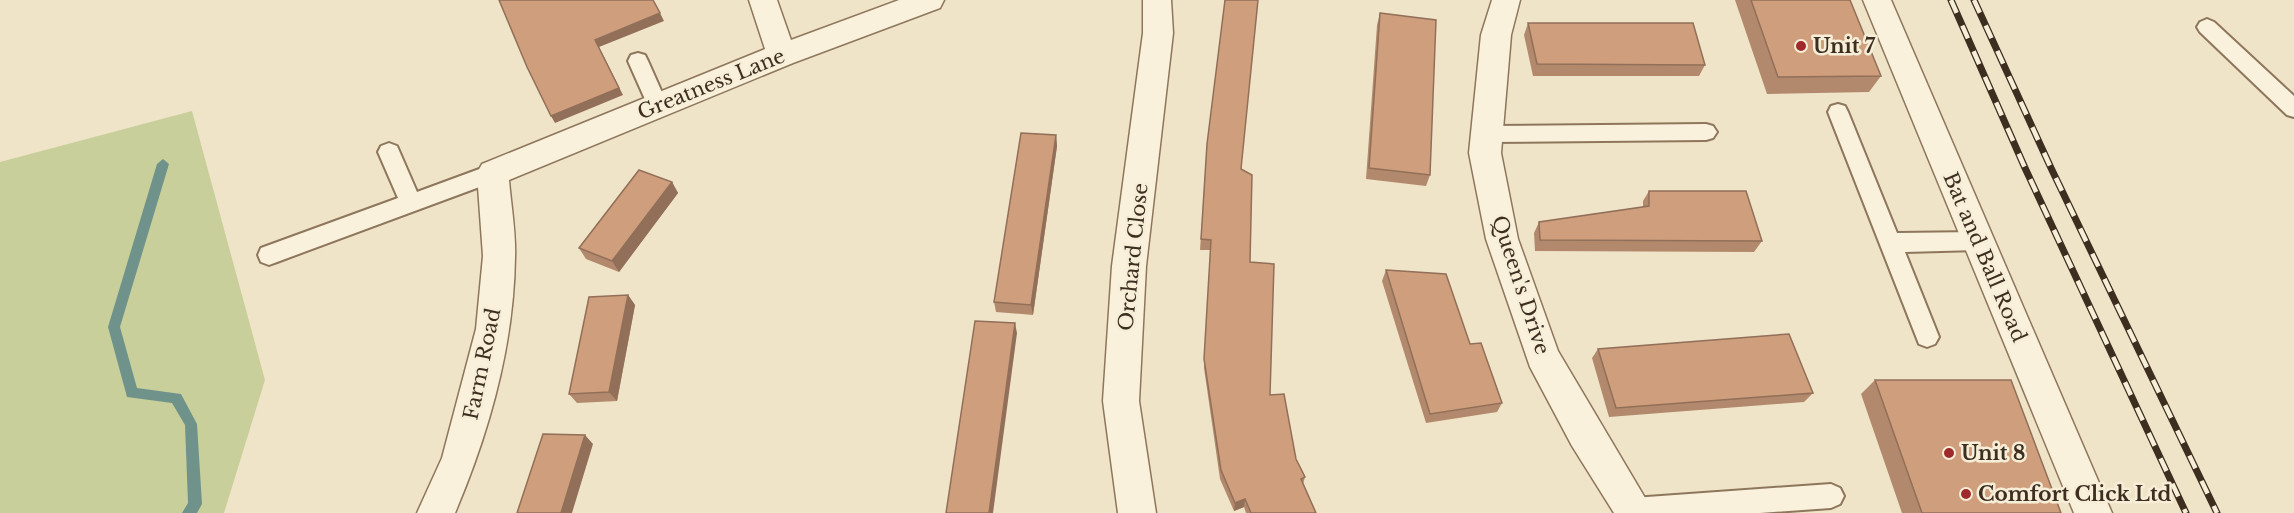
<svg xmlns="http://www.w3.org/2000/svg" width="2294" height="513" font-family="'Libre Baskerville',serif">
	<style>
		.green { fill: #c9cf9b }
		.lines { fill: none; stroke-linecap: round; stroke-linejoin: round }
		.stream { fill: #6f938a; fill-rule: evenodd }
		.lane-casing { stroke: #8d765c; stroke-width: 4 }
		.street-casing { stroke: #8d765c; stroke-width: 3 }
		.lane { fill: #faf1dc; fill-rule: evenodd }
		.street { fill: #faf1dc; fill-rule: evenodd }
		.rail-casing { stroke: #3d2e20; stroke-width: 7 }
		.rail { stroke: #f7eed8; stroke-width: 4.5; stroke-dasharray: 14; stroke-linecap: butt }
		.wall { fill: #b2896c }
		.shaded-wall { fill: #916f58 }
		.building { fill: #cf9f7d; stroke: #916f58; stroke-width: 1.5 }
		.poi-dot { fill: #9e2a2b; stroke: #f7eed8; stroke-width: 2 }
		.labels { text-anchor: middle; stroke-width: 5; stroke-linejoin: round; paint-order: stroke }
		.poi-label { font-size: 20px; font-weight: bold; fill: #3d2e20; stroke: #f7eed8; text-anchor: start }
		.street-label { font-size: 20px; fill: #3d2e20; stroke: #f7eed8 }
	</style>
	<rect width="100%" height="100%" fill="#f0e4c8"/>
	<path class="green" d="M192,111L265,380L224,513H0V162Z"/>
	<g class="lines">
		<path class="stream" d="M163,159L169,164L120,327L137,388L181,394L197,424L202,504L197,513H182L188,503L185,425L172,403L127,397L108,327L157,164Z"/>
		<defs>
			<path id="lane" d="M2207,19L2214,22L2294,96V117L2287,115L2200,32L2197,27L2200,22Z
				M638,53L645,55L648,61L668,106L665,112L658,114L651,112L648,106L628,61L631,55Z
				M1838,104L1845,106L1848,112L1897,233L1978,232L1986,234L1989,241L1986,248L1978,250L1905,252L1939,337L1935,344L1927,347L1919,344L1828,112L1831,106Z
				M1706,124L1713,126L1717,132L1713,138L1706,140L1487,142L1480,140L1476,134L1480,128L1487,126Z
				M389,143L397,146L417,192L493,164L501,167L504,173L501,179L277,262L269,265L261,262L258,255L261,248L398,198L378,152L381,146Z
				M1831,484L1840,488L1844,496L1840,504L1831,508L1760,513H1622L1620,510L1624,501L1633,498Z"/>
			<path id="street" d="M749,0H777L791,40L899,0H944L940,8L793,63L509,180C511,205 516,232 515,257C514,345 489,433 455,513H417L442,458L476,329L483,256L477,173L482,164L765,49Z
				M1143,0H1171L1173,33L1146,266L1139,401L1156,513H1118L1103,401L1112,266L1143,33Z
				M1492,0H1520L1511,35L1501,153L1518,239L1558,351L1654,513H1614L1572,446L1530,367L1486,239L1469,153L1481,35Z
				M1863,0H1891L2112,513H2074Z"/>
		</defs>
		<use href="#lane" class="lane-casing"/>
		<use href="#street" class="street-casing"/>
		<use href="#lane" class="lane"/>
		<use href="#street" class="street"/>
		<defs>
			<path id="rail" d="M1951,0L2025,168L2186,513
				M1974,0L2051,168L2217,513"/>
		</defs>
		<use href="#rail" class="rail-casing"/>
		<use href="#rail" class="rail"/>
	</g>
	<path class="wall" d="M1735,0H1850L1881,76L1869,92L1767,94Z
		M1380,13L1430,175L1426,186L1366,179L1377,25Z
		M1528,23L1705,65L1699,76H1533L1524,35Z
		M1056,135L1057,146L1033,315L996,312L994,302Z
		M1207,144L1241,169L1250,262L1270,395L1296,459L1305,477L1303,484L1316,513H1246L1244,507L1234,511L1220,479L1204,368L1211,250H1200Z
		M672,182L678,193L619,272L586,259L579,248Z
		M1649,191L1762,241L1754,252L1535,251L1534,233L1539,222L1643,207V201Z
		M1386,270L1470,344L1502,403L1497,412L1426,423L1382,281Z
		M628,295L635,305L617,401L577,403L569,394Z
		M1598,349L1813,393L1804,402L1609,417L1592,358Z
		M1875,380L2061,513H1902L1861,394Z"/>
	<path class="shaded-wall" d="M660,13L664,21L599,47L623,95L555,123L551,116L595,40Z
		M1056,135L1057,146L1033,315L1031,305Z
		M672,182L678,193L619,272L612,261Z
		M628,295L635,305L617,401L609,392Z
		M1015,323L1017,333L993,513H989Z
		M585,435L593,444L572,513H561Z
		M1245,499L1244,507L1234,511L1235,503Z"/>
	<path class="building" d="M499,0H653L660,13L595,40L619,88L551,116L527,67Z
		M1225,0H1258L1241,169L1252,175L1250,262L1274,264L1270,395L1284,394L1296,459L1305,477L1301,479L1316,513H1251L1245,499L1235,503L1221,470L1204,359L1211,240L1201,239L1207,144Z
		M1751,0H1850L1881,76L1778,77Z
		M1380,13L1436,20L1430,175L1369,168Z
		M1528,23H1693L1705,65L1537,64Z
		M1021,133L1056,135L1031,305L994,302Z
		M639,170L672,182L612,261L579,248Z
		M1649,191H1746L1762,241L1540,240L1539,222L1649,206Z
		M1386,270L1446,274L1470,344L1481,343L1502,403L1430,414Z
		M628,295L609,392L569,394L589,297Z
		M975,321L1015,323L989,513H946Z
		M1789,334L1813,393L1616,408L1598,349Z
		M1875,380H2011L2061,513H1922Z
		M543,434L585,435L561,513H517Z"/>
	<g class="poi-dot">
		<circle cx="1801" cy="46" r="6"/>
		<circle cx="1949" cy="453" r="6"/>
		<circle cx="1966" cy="494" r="6"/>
	</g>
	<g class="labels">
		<g class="poi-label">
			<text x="1813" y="53">Unit 7</text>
			<text x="1961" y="460">Unit 8</text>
			<text x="1978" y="501">Comfort Click Ltd</text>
		</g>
		<g class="street-label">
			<text transform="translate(711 84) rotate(-22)" y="7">Greatness Lane</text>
			<text transform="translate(1133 257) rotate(-84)" y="7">Orchard Close</text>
			<text transform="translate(1985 257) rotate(67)" y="7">Bat and Ball Road</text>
			<text transform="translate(1521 285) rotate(72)" y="7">Queen's Drive</text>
			<text transform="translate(482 364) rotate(-78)" y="7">Farm Road</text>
		</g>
	</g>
</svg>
